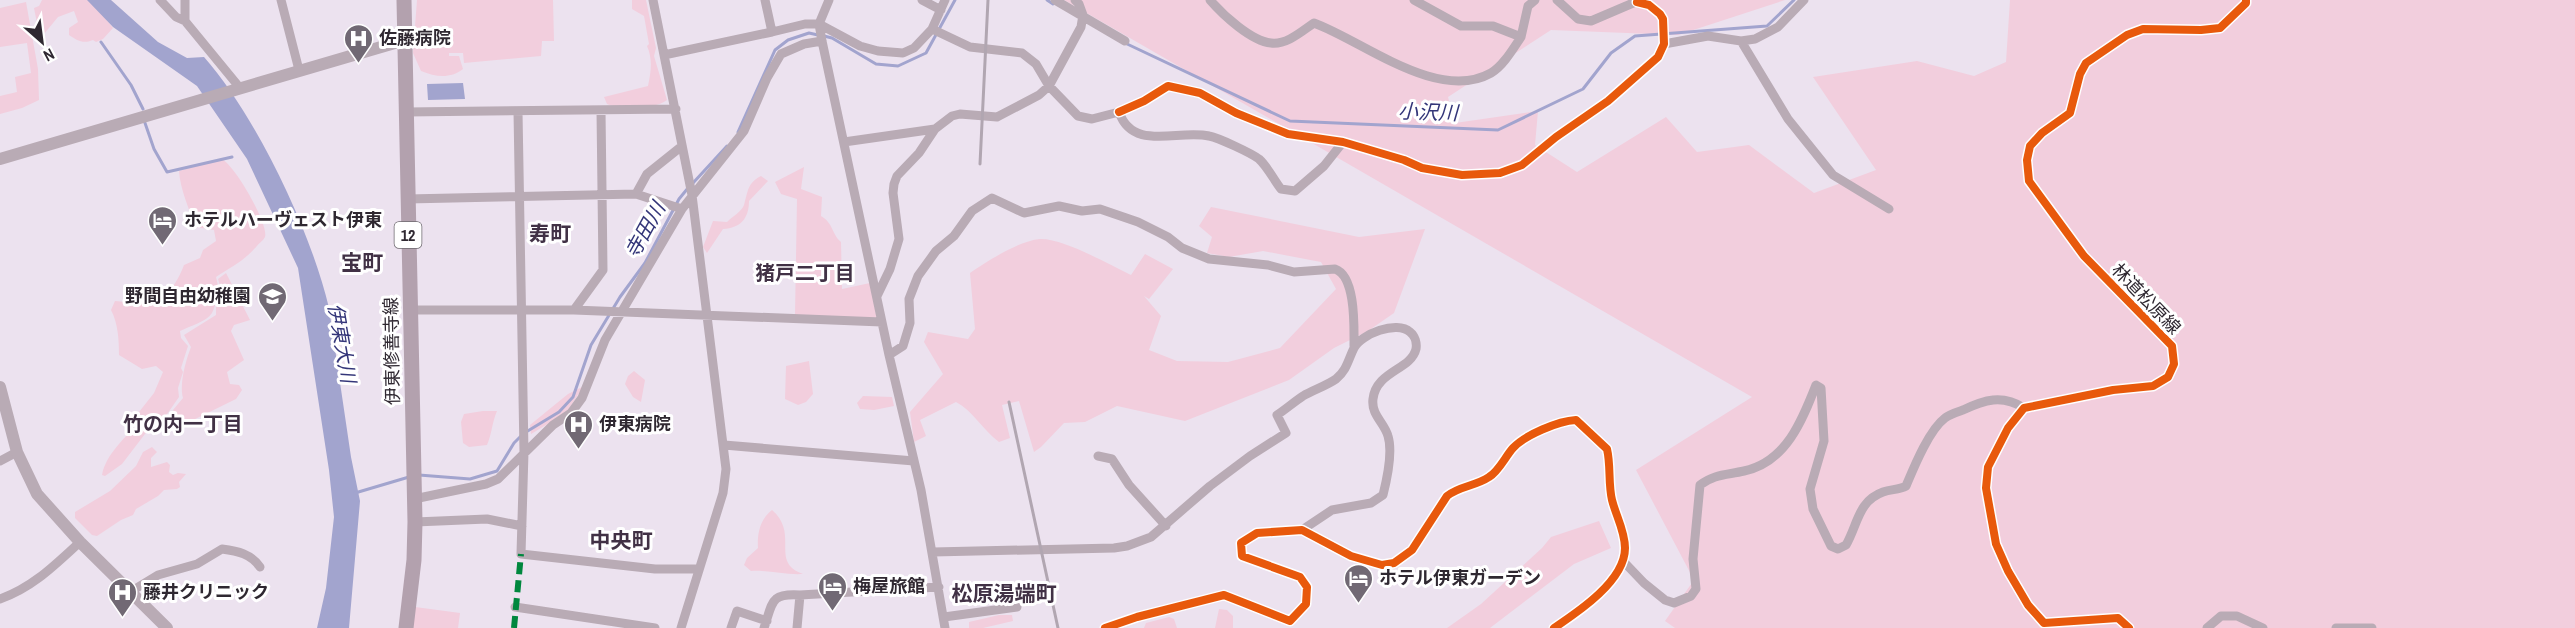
<svg xmlns="http://www.w3.org/2000/svg" width="2575" height="628" font-family="'Archivo Narrow','Noto Sans JP',sans-serif">
	<style>
		.green { fill: #f2cedd }
		.water { fill: #a2a4ce }
		.lines { fill: none; stroke-linecap: round; stroke-linejoin: round }
		.stream { stroke: #a2a4ce; stroke-width: 3 }
		.minor { stroke: #b9abb5; stroke-width: 9 }
		.tertiary { stroke: #b9abb5; stroke-width: 12 }
		.primary { stroke: #b3a1ae; stroke-width: 15 }
		.rail { stroke: #b1a6b1; stroke-width: 3 }
		.quiet { stroke: #00873e; stroke-width: 6; stroke-dasharray: 12 6; stroke-linecap: butt }
		.cycleway-casing { stroke: #fff; stroke-width: 11 }
		.cycleway { stroke: #e8590c; stroke-width: 8 }
		.labels { text-anchor: middle; stroke-width: 6; stroke-linejoin: round; paint-order: stroke }
		.shield { fill: #fff; stroke: #6d686f; stroke-width: 1.5 }
		.shield-label { font-size: 16px; font-weight: bold; fill: #2f2831 }
		.poi-label { font-size: 18px; font-weight: bold; fill: #2f2831; stroke: #fff; text-anchor: start }
		.street-label { font-size: 18px; fill: #2f2831; stroke: #fff }
		.water-label { font-size: 20px; font-style: italic; fill: #343679; stroke: #fff }
		.neighbourhood-label { font-size: 20px; font-weight: bold; fill: #413145; stroke: #fff }
		.quarter-label { font-size: 21px; font-weight: bold; fill: #413145; stroke: #fff }
	</style>
	<rect width="100%" height="100%" fill="#ece2ef"/>
	<path class="green" d="M42,0H91L113,28L103,39L96,42L93,40C83,44 78,41 69,35V28L78,22L74,11L58,17L44,34L39,33L34,8L39,6Z
		M417,0H553L554,41H542L541,56L464,63L463,53H449V56H459L463,69C450,79 436,77 421,71L413,53Z
		M632,0H646L656,48L654,56L667,100C653,110 622,110 607,104L604,97L648,86C651,71 653,60 647,46L649,44L644,16L632,9Z
		M1064,0H1785L1678,35L1551,30L1448,97L1455,123L1538,111L1535,145L1577,172L1666,117L1697,152L1749,145L1814,193L1876,170L1813,77L1917,61L1974,76L2006,62L2010,0H2575V628H1675L1665,621L1694,580L1636,470L1752,397Z
		M26,2L38,69L39,100L22,108L0,114V96L17,92L15,77L31,73L27,43L0,47V8Z
		M221,159C233,162 269,224 265,237C263,241 259,243 256,247C244,261 231,267 216,277L220,294C216,300 215,307 212,313C206,322 190,326 180,331L181,338L188,346L181,368L183,372L178,388L179,397L165,417L168,424L148,430L122,464L105,476L102,475C106,454 125,438 139,422V412L154,393L163,372L156,366L142,369L119,355C119,340 118,323 111,310L115,301C152,305 170,302 184,265L200,258L203,250L216,241L214,230L196,227C189,210 180,188 179,171Z
		M804,167L801,189L822,197L821,216C834,224 831,233 841,242L842,289L870,283L877,319L795,315L797,199L781,194L775,182Z
		M761,176L768,181L749,201C749,218 741,228 723,229L707,253L703,247L713,221L727,222C732,217 742,211 744,205C748,192 747,183 761,176Z
		M1211,207L1359,237L1425,229L1394,313L1368,331L1334,348L1289,380L1185,421L1117,406L1085,422L1064,423L1041,447L1034,452L1019,401L1002,405L1010,438L999,442C983,430 973,411 956,402L920,420L926,436L914,442L910,412L943,374L924,342L928,332L968,339L975,329L970,273C988,261 1018,241 1040,239C1063,238 1110,265 1131,275L1145,254L1173,269L1149,299L1144,296L1161,316L1149,350L1177,361L1228,362L1280,348L1336,289L1321,262L1263,251L1229,257L1207,253L1212,237L1199,226Z
		M226,273L250,320L234,325L231,331L244,360L227,372L230,384L239,385L242,390L236,399L185,424L173,410L183,398C179,384 186,360 191,347L184,335L216,315V305L223,295L218,279Z
		M809,361L813,394L806,402L798,405L785,399L786,366Z
		M634,371L645,380L641,402L633,397L625,384L628,376Z
		M584,386L566,413L531,434L530,425L568,394Z
		M863,396L892,397L894,406L874,410L860,409L857,403Z
		M483,411H497C492,422 492,434 487,445L469,447L463,443L461,422L464,414Z
		M152,447L157,452L151,458V467L167,462L170,465L169,472L173,475L178,473L186,474L179,482L180,487L177,489L164,490L158,496L136,509L133,515L121,520L97,536L92,535L75,518V512L110,491L136,466L143,452Z
		M772,510C800,534 769,562 803,574C784,575 769,570 751,571L744,565L747,558L758,548C757,534 760,519 772,510Z
		M1599,521L1611,548L1574,564L1490,628H1447L1481,604L1542,548L1551,537Z
		M415,607L460,613L458,628H413Z
		M1219,609L1227,610L1233,616V628H1215Z
		M999,615H1012L1013,621L983,628H969V622Z
		M1169,617L1174,619L1177,628H1144L1146,623Z"/>
	<path class="water" d="M87,0H111L158,42L187,58L204,57C256,116 311,231 329,308L351,457L360,501L349,628H317L326,588L334,517L329,470L298,268L247,159L197,86L113,27Z
		M463,83L465,99L428,100L427,84Z"/>
	<g class="lines">
		<path class="stream" d="M1047,0L1053,4
			M824,36L832,38L876,64L898,66L926,53L955,0
			M101,42L131,85L143,109
			M1125,43L1290,121L1498,130L1583,89L1611,53L1635,36L1767,26L1794,0
			M145,123L154,149L167,172L232,157
			M738,132L775,50L788,40L809,33L818,35
			M693,183L727,146
			M526,432L559,412L573,397L591,345L620,297L645,263L679,199L688,188
			M419,475L470,479L497,471L514,443L521,436
			M355,493L409,477"/>
		<path class="minor" d="M160,0L176,17L185,21
			M185,0V21L240,88
			M281,0L299,70
			M653,0L692,195L726,469L723,493L681,628
			M765,0L772,32L805,24H819L860,46L878,51L903,53L914,48L932,29L945,0
			M829,0L819,24L822,41L889,355L921,490L945,628
			M922,0L941,10
			M1055,0L1125,41
			M1210,0C1223,15 1251,41 1271,43C1287,45 1302,31 1314,23C1363,41 1438,103 1491,73C1503,66 1513,49 1521,37
			M1414,0L1461,26H1493L1521,37L1528,6L1535,0
			M1557,0L1578,19L1591,21L1640,0
			M932,29L970,47L1022,53L1036,64L1049,86L1078,116L1092,119L1119,112C1133,152 1178,129 1209,136C1219,138 1251,153 1259,159C1267,166 1274,180 1281,189L1295,191L1324,166L1343,142
			M1741,41L1788,119L1833,175L1889,209
			M1664,44L1708,36L1741,41L1755,39L1778,27L1804,0
			M664,55L772,32
			M406,112L676,109
			M518,112L524,452L521,554L655,569H699
			M1119,112L1144,101L1168,86L1200,93L1236,113L1288,134L1343,142L1404,160L1422,168L1462,175L1500,173L1522,165L1556,137L1608,101L1658,57L1664,44L1663,19L1660,14L1649,5L1637,2
			M844,142L935,129L952,116L960,114L997,117L1039,95L1049,86L1081,27L1083,15L1079,4L1075,0
			M636,194L647,174L682,146
			M407,199L636,194L682,209
			M877,296L890,269L899,239L893,193L894,184L897,176L919,153L935,129
			M410,310H574L882,322
			M574,310L603,270L601,111
			M889,355L903,346L910,323L909,299L918,276L936,251L954,236L972,211L992,198L1024,213L1059,206L1082,211L1100,209L1138,222L1168,237L1182,248L1209,259L1268,265L1294,272L1335,269C1356,276 1354,327 1354,346
			M724,445L914,461
			M1098,456L1112,459L1129,485L1166,526
			M0,461L17,452
			M414,499L486,484L498,479L553,425L571,413L582,398L605,340L682,209L744,131L767,78L781,54L804,44L822,41
			M415,522L487,519L522,526
			M933,552L1114,548L1127,546L1151,537L1210,486L1250,456L1286,433L1277,415C1286,409 1294,402 1303,396C1313,390 1326,386 1336,379C1347,370 1348,360 1354,348C1361,334 1397,320 1410,332C1415,336 1417,343 1416,349C1411,370 1376,371 1373,399C1371,415 1384,422 1388,436C1393,452 1387,479 1383,495L1371,503L1332,510L1302,530
			M1623,561L1644,583L1665,600L1674,603L1691,596L1696,589L1693,559L1700,485C1714,474 1727,475 1744,471C1786,462 1802,421 1816,385L1821,388L1824,441L1810,489L1813,509L1831,546L1838,549L1846,545C1858,524 1858,501 1883,492C1891,489 1899,490 1906,486C1914,467 1929,430 1945,418C1950,414 1957,412 1963,410C1984,400 2002,394 2024,408
			M130,592L158,575L197,564L222,549C238,551 251,554 260,567
			M0,599C32,588 55,565 80,542
			M515,607L655,628
			M944,617L1017,607
			M731,628L737,611L767,621
			M764,628C773,602 770,593 800,595L939,587
			M797,628L800,595
			M1105,628L1137,617L1224,595L1290,621L1306,604L1307,587L1300,577L1242,556L1241,543L1257,533L1302,530L1351,556L1382,565L1394,563L1412,550L1447,496C1459,486 1476,486 1489,477C1499,471 1505,457 1513,448C1525,435 1558,421 1576,420L1607,449C1611,466 1608,483 1612,500C1616,516 1625,531 1625,548C1625,581 1578,612 1554,628
			M2129,628L2118,618L2044,623L2028,605L2008,571L1996,544L1986,488L1988,467L2008,428L2024,408L2113,390L2153,386L2168,377L2174,364L2172,346L2084,256L2029,181L2027,160L2030,146L2042,133L2070,113L2080,74L2086,63L2127,35L2143,29L2201,30L2220,28L2246,3V0
			M2207,628L2221,616H2237L2263,628
			M2336,628H2372"/>
		<path class="tertiary" d="M0,159L405,40
			M0,387L17,452L37,494L80,542L167,628"/>
		<path class="primary" d="M404,0L415,522L414,560L406,628"/>
		<path class="rail" d="M980,164L988,0
			M1009,402L1058,628"/>
		<path class="quiet" d="M514,628L521,554"/>
		<defs>
			<path id="cycleway" d="M1119,112L1144,101L1168,86L1200,93L1236,113L1288,134L1343,142L1404,160L1422,168L1462,175L1500,173L1522,165L1556,137L1608,101L1658,57L1664,44L1663,19L1660,14L1649,5L1637,2
				M1105,628L1137,617L1224,595L1290,621L1306,604L1307,587L1300,577L1242,556L1241,543L1257,533L1302,530L1351,556L1382,565L1394,563L1412,550L1447,496C1459,486 1476,486 1489,477C1499,471 1505,457 1513,448C1525,435 1558,421 1576,420L1607,449C1611,466 1608,483 1612,500C1616,516 1625,531 1625,548C1625,581 1578,612 1554,628
				M2129,628L2118,618L2044,623L2028,605L2008,571L1996,544L1986,488L1988,467L2008,428L2024,408L2113,390L2153,386L2168,377L2174,364L2172,346L2084,256L2029,181L2027,160L2030,146L2042,133L2070,113L2080,74L2086,63L2127,35L2143,29L2201,30L2220,28L2246,3V0"/>
		</defs>
		<use href="#cycleway" class="cycleway-casing"/>
		<use href="#cycleway" class="cycleway"/>
	</g>
	<defs>
		<symbol id="hospital-pin" viewBox="-11 -11 22 30"><path d="M0 17L-7.5 6A9.5 9.5 0 1 1 7.5 6Z" fill="#716974" stroke="#fff"/><path d="M-5-5h3v3.5h4V-5h3V5h-3V1.5h-4V5h-3Z" fill="#fff"/></symbol>
		<symbol id="hotel-pin" viewBox="-11 -11 22 30"><path d="M0 17L-7.5 6A9.5 9.5 0 1 1 7.5 6Z" fill="#716974" stroke="#fff"/><path d="M-6-4.5h1.5V1H6V5H4.5V3h-9V5H-6ZM-4 0a1.8 1.8 0 1 1 3.6 0ZM.5 0V-2.5h3Q6-2.5 6 0Z" fill="#fff"/></symbol>
		<symbol id="school-pin" viewBox="-11 -11 22 30"><path d="M0 17L-7.5 6A9.5 9.5 0 1 1 7.5 6Z" fill="#716974" stroke="#fff"/><path d="M0-5L7-2L0 1L-7-2ZM-4 1L0 2.5L4 1V4Q0 6-4 4Z" fill="#fff"/></symbol>
	</defs>
	<g fill-rule="evenodd">
		<use href="#hospital-pin" x="342" y="22" width="33" height="45"/>
		<use href="#hotel-pin" x="146" y="204" width="33" height="45"/>
		<use href="#school-pin" x="256" y="280" width="33" height="45"/>
		<use href="#hospital-pin" x="562" y="408" width="33" height="45"/>
		<use href="#hotel-pin" x="1342" y="562" width="33" height="45"/>
		<use href="#hotel-pin" x="816" y="570" width="33" height="45"/>
		<use href="#hospital-pin" x="106" y="576" width="33" height="45"/>
	</g>
	<g class="labels">
		<rect class="shield" x="394.5" y="222" width="27" height="26" rx="4.5"/>
		<g class="shield-label">
			<text x="408" y="241">12</text>
		</g>
		<g class="poi-label">
			<text x="379" y="44">佐藤病院</text>
			<text x="184" y="226">ホテルハーヴェスト伊東</text>
			<text x="251" y="302" text-anchor="end">野間自由幼稚園</text>
			<text x="599" y="430">伊東病院</text>
			<text x="1379" y="584">ホテル伊東ガーデン</text>
			<text x="853" y="592">梅屋旅館</text>
			<text x="143" y="598">藤井クリニック</text>
		</g>
		<g class="street-label">
			<text transform="translate(2146 299) rotate(46)" y="6">林道松原線</text>
			<text transform="translate(392 351) rotate(-91)" y="6">伊東修善寺線</text>
		</g>
		<g class="water-label">
			<text transform="translate(1428 112) rotate(2)" y="7">小沢川</text>
			<text transform="translate(645 230) rotate(-61)" y="7">寺田川</text>
			<text transform="translate(342 343) rotate(80)" y="7">伊東大川</text>
		</g>
		<g class="neighbourhood-label">
			<text x="805" y="280">猪戸二丁目</text>
			<text x="183" y="431">竹の内一丁目</text>
		</g>
		<g class="quarter-label">
			<text x="550" y="241">寿町</text>
			<text x="362" y="270">宝町</text>
			<text x="621" y="548">中央町</text>
			<text x="1004" y="601">松原湯端町</text>
		</g>
	</g>
	<g transform="translate(42 42) rotate(152)" stroke="#ffffff" stroke-width="4.5" paint-order="stroke">
	<path d="M0-4.5L10 22L0 15L-10 22Z" fill="#2f2831"/>
	<text y="-9" font-size="16" font-weight="bold" text-anchor="middle" fill="#2f2831">N</text>
	</g>
</svg>
